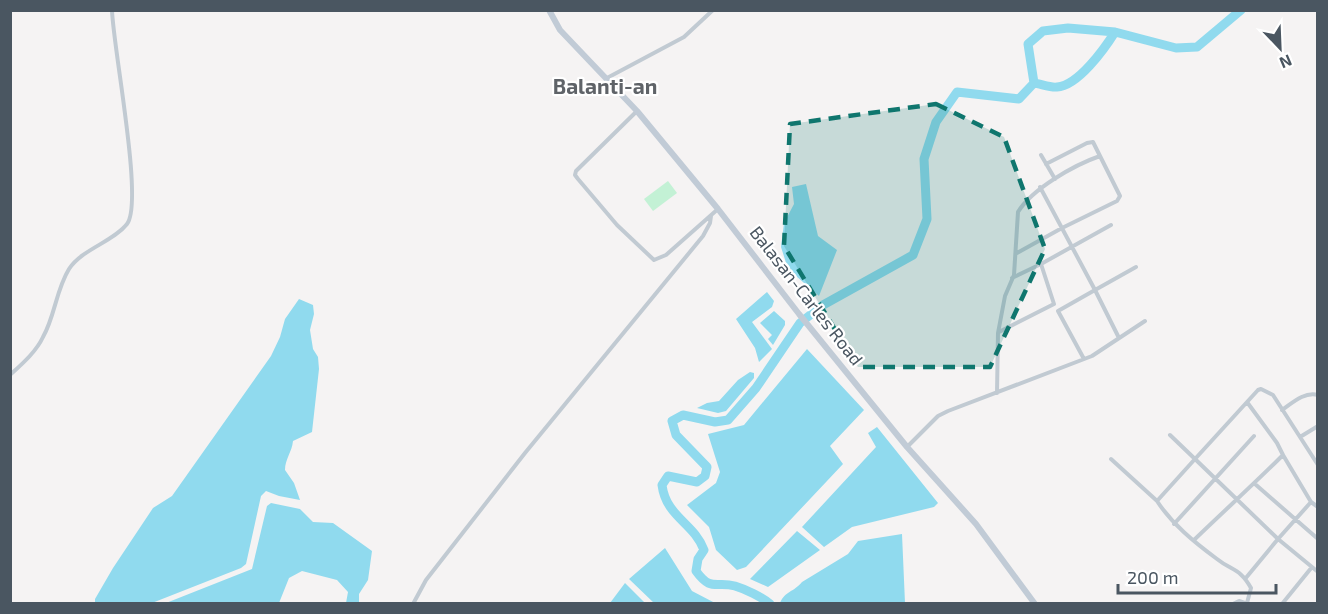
<svg xmlns="http://www.w3.org/2000/svg" width="1328" height="614" font-family="'Exo 2',sans-serif">
	<style>
		.green { fill: #c3f1d5 }
		.water { fill: #90daee }
		.lines { fill: none; stroke-linecap: round; stroke-linejoin: round }
		.river { stroke: #90daee; stroke-width: 9 }
		.minor { stroke: #c1cad2; stroke-width: 4 }
		.secondary { stroke: #c1cbd6; stroke-width: 6 }
		.marked { fill: #0f766e; fill-opacity: 0.2; stroke: #0f766e; stroke-width: 4.5; stroke-dasharray: 12 8; stroke-linejoin: round }
		.labels { text-anchor: middle; stroke-width: 4.5; stroke-linejoin: round; paint-order: stroke }
		.street-label { font-size: 18px; fill: #4a5661; stroke: #fff }
		.quarter-label { font-size: 21px; font-weight: bold; fill: #5f6368; stroke: #fff }
	</style>
	<rect width="100%" height="100%" fill="#f5f3f3"/>
	<path class="green" d="M668,181L677,193L653,211L644,199Z"/>
	<path class="water" d="M806,184L818,236L837,250L819,296L788,269L781,247L784,223L794,204L792,187Z
		M767,292L774,301L772,307L752,322L772,349L759,362L755,348L736,319Z
		M299,299L313,305L314,314L310,330L313,349L318,357L319,369L312,432L293,441C292,452 285,459 285,470L294,483L300,500L279,496L266,491L261,496L246,564L241,568L152,603H95V599L113,568L153,508L172,496L271,356L280,337L285,319Z
		M774,311L785,321V325L773,345L768,339L772,335L760,323Z
		M807,349L864,410L830,446L843,464L746,567L737,570L716,550L709,527L687,505L716,483L720,472L708,434L744,425Z
		M750,372L754,373V378L726,411L718,413L697,408L707,403L719,401L738,380Z
		M877,427L938,503L934,507L852,527L824,547L802,527L876,447L868,433Z
		M271,503L300,509L313,522L333,523L372,551L368,580L359,594V603H346L348,592L337,580L302,571L289,578L279,603H166L252,569L267,506Z
		M797,531L820,550L768,587L750,579Z
		M902,534L905,603H780C785,591 794,592 802,582L848,554L858,541Z
		M665,548L692,591L715,603H654L629,579Z
		M625,583L645,603H610Z"/>
	<g class="lines">
		<path class="river" d="M1034,83C1041,84 1051,88 1057,87C1078,86 1105,48 1115,32
			M770,604C762,597 745,589 735,586C716,581 711,592 696,571L698,559L704,550C694,523 666,517 662,485L668,476L697,482L705,476L707,467L676,435L672,421L683,415L715,422L728,420L756,388L800,323L823,305L913,255L927,219L924,159L936,122L957,92L1019,99L1034,83L1028,44L1043,31L1068,28L1115,32L1176,48L1197,47L1241,10"/>
		<path class="minor" d="M607,78L684,37L713,10
			M637,111L576,171L575,175L578,179L617,225L654,260L666,255L718,209
			M1041,155L1055,179
			M1046,164L1087,143L1093,142L1100,156
			M1040,187L1095,290L1058,311L1084,359
			M1041,264L1111,225
			M999,332L1054,304L1041,264L1012,278
			M1119,338L1095,290L1136,267
			M10,375C22,364 36,352 43,337C55,316 56,290 69,269C82,249 113,242 127,224C144,202 113,48 112,10
			M997,393L998,333L1005,296L1014,275L1018,212C1032,189 1074,165 1100,156L1120,196L1117,201L1062,228L1017,253
			M1282,410C1292,403 1305,391 1318,395
			M1170,435L1195,459L1258,390L1261,389L1273,395L1318,465
			M1300,437L1318,426
			M907,447L938,416L948,411L1092,356L1145,321
			M1283,455L1311,502
			M1111,459L1156,500
			M1255,484L1318,539
			M1174,524L1254,436
			M1194,540C1224,511 1254,484 1283,455L1277,443L1247,402
			M1312,567L1278,539L1311,502L1318,507
			M1245,579L1278,539L1195,459L1157,501C1172,524 1194,542 1217,559C1232,571 1240,568 1251,588L1247,603
			M413,604L426,580L525,453L703,236L710,223L711,216
			M1233,604L1239,601L1248,604
			M1282,604L1312,567L1318,572"/>
		<path class="secondary" d="M549,10L560,30L637,111L718,209L799,314L907,447L976,524L1035,604"/>
	</g>
	<path class="marked" d="M936,104L1004,137L1045,249L990,367H858L784,246L790,124Z"/>
	<g class="labels">
		<g class="street-label">
			<text transform="translate(806 296) rotate(52)" y="6">Balasan-Carles Road</text>
		</g>
		<g class="quarter-label">
			<text x="605" y="94">Balanti-an</text>
		</g>
	</g>
	<rect width="1328" height="614" fill="none" stroke="#4a5661" stroke-width="24"/>
	<g transform="translate(1280 48) rotate(157)" stroke="#ffffff" stroke-width="4.5" paint-order="stroke">
	<path d="M0-4.5L10 22L0 15L-10 22Z" fill="#4a5661"/>
	<text y="-9" font-size="16" font-weight="bold" text-anchor="middle" fill="#4a5661">N</text>
	</g>
	<path d="M1118 584v9h158v-9" fill="none" stroke="#4a5661" stroke-width="3"/>
	<text x="1127" y="584" font-size="18" fill="#4a5661" stroke="#ffffff" stroke-width="4.5" paint-order="stroke">200 m</text>
</svg>
